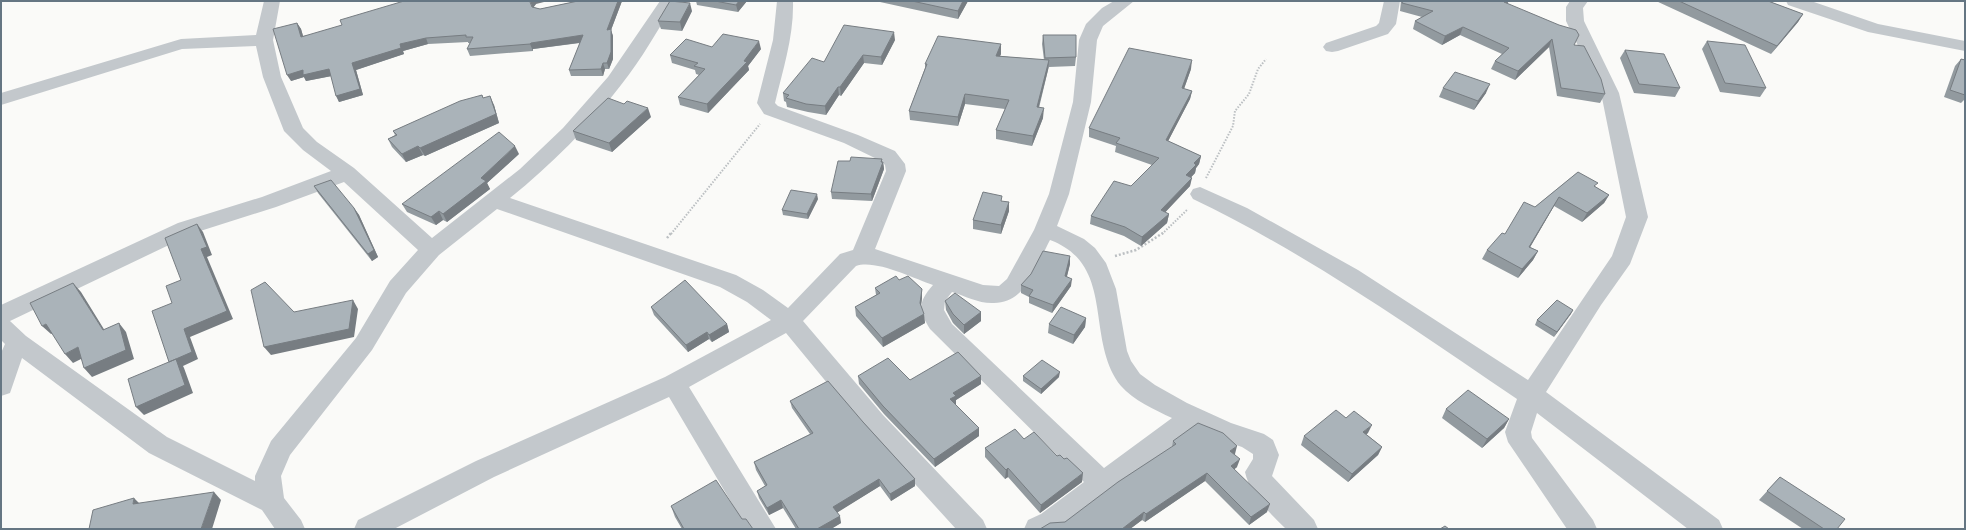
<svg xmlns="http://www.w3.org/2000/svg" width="1966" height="530" font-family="'DejaVu Sans',sans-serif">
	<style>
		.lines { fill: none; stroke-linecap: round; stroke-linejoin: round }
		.path-far1 { stroke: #bbbfc2; stroke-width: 2; stroke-dasharray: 1.5 1.5; stroke-linecap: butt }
		.path { stroke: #bbbfc2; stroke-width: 2.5; stroke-dasharray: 2 2; stroke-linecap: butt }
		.street { fill: #c3c8cc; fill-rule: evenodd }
		.wall { fill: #929a9f }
		.shaded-wall { fill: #777d82 }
		.building { fill: #aab3b9; stroke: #777d82 }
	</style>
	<rect width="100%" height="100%" fill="#fafaf8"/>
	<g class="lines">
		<path class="path-far1" d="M1206,178L1233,126L1235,111L1249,94L1258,69L1266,59
			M671,234L760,124
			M1162,234L1188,209"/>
		<path class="path" d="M667,238L671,233
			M1115,256L1136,250L1163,233"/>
		<path class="street" d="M264,1H280L273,40L281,77L303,128L317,142L354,168L432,238L520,169L563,128L608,77L660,1H676C658,29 642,59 621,85C589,127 551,165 510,198L736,275L763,290L788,308L840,254L853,250L886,171L885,165L881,161L844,143L764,114L757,103L773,40L777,1H793C794,36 783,69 775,103L778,106L858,135L895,151L905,164L906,171L875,249L983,285L999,286L1007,279L1034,230L1049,194L1073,102L1079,40L1086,24L1102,8L1114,1H1134L1103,26L1097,40L1091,102L1069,194L1057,226L1084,239L1095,248L1106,263L1116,289L1127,351L1131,361L1140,374L1155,385L1187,403L1231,423L1264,434L1273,440L1279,455L1272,476L1314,520L1318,529H1286C1270,513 1250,495 1245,472L1253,459V454L1242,447L1218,439L1195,429L1063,529H1024L1028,520L1041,514L1084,482L930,329C918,310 918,302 933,285C913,278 875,259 856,266L803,321L883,415L983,520L987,529H956L865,429L786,333L689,387L776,529H747L669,397L494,477L394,529H354L358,520L476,461L665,377L771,320L747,302L720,287L497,209L439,255L406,293L372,350L290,455L281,476L284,498L301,520L305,529H275L262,510L149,453L22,358L10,393L1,396V353L5,344L1,340V305L178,223L262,197L331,171L303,150L284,131L263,77L256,46L182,49L1,105V93L181,39L256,35ZM344,182L418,250L390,281L356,338L271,441L255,476V481L167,437L26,336L10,321L194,233L276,207ZM1050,240C1117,265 1084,339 1121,386C1133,400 1155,410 1172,418L1104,468L952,324L944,310L945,301L952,292C965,296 980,304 994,303C1027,303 1037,264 1050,240Z
			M1384,1H1400L1396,24L1388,34L1338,51L1332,52L1326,51L1323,47L1326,43L1376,26L1379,23Z
			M1570,1H1588L1583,8L1584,21L1619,93L1648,217L1630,264L1601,305L1546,392L1719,520L1723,529H1688L1537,413L1531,432L1532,438L1593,520L1597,529H1567L1508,442L1505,432L1517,399C1412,328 1308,254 1193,199L1190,194L1193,189L1200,187L1247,208L1358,270L1528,380L1612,256L1626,217L1601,93L1566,21V7Z
			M1786,1H1811L1878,24L1965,41V51L1868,32L1788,5Z"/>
	</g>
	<path class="wall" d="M578,1H622L611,30L613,36V59L609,69H605L603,76H571L569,70L580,43L533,49V51L470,56L467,49L470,43H468V42L428,44L403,51L404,54L356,70L363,95L339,102L331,76L306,81L304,77L291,81L297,23L301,29L303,36L536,4L533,7L540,9Z
		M696,1H747L738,12L697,5Z
		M880,1H968L958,19L880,2Z
		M1401,1H1509L1507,4L1574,45L1605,94L1600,103L1557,96L1549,47L1515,80L1491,69L1495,61L1502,54L1460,35L1442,45L1413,29L1415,21L1422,17L1400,11Z
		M1656,1H1768L1803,14L1798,22L1771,54Z
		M692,11L682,31L661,29L658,21Z
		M1043,35L1076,57L1075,66L1049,67L1048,70L1039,108L1043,118L1032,146L996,139V130L1005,109L965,104L958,126L910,120L909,111L925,68V64L1001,44V54L1000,56L1044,60L1042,44Z
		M895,40L882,65L864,63L841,96L839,95L826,115L808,112L787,107L786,102L784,101L783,93L824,62Z
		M1707,41L1766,88L1760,97L1720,92L1702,49Z
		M712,47L761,49L748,66L749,70L708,113L680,105L678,97L699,75L696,74L695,70L672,63L670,55Z
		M1625,50L1680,88L1675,97L1634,93L1620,58Z
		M1961,59L1965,60V99L1961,103L1944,97L1955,66Z
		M1191,69L1184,89L1192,91L1190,99L1168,141L1201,156L1199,164L1196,168L1195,173L1191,177L1190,186L1165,212L1169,214L1167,223L1141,246L1124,236L1090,224L1091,216L1131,186L1152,165L1115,152L1116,146L1089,137V128Z
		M1443,88L1486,93L1474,110L1439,97Z
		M482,95L483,98L494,105L499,123L425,156L423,155L406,162L392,147L388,139L395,135L393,131Z
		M651,117L612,152L576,140L573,131Z
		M519,154L487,183L490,189L447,222L443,220L436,225L407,212L402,204Z
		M882,159V162H883L884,169L872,201L832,199L831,192L850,161Z
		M1578,172L1596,187L1609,195L1604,203L1582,222L1554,206L1530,247L1538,251L1533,260L1518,278L1482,259L1487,250L1505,234L1535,207Z
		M314,186L354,208L359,215L378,257L372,261L318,193Z
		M818,199L808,219L783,215L782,210Z
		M1009,202V211L1001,234L973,229V220Z
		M1070,256V264L1067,276L1071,286L1052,313L1029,303V297L1021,293V285Z
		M899,280L922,289V298L921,306L925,323L883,347L856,316L855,307L876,295L875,288Z
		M945,301L981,312V321L964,334L953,323L946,310Z
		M651,307L727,324L729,332L712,342L709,339L688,352L654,315Z
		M1573,310L1554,337L1535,325L1537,320Z
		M1086,318L1085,327L1073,344L1048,333L1049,324Z
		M858,376L910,380L981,376V384L956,400V404H955L979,428V436L935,467L884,414L859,384Z
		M1023,376L1059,377L1041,394L1023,381Z
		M790,401L863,422L915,479V486L891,501L880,486L837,512L841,523L831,529H796L783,508L769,515L759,498L757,491L765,486L756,470L754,462L810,434L792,408Z
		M1446,409L1509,419L1504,428L1482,448L1442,418Z
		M1346,418L1368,433L1366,434L1382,447L1378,455L1348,482L1301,445L1304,436Z
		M1024,439L1082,482L1040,513L1008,477L1005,479L985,457V448Z
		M1173,441L1235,454L1237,467L1234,469L1267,512L1249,525L1205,481L1145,522L1142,520L1130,529H1040L1065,522L1172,447Z
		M1780,477L1837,529H1803L1759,500Z
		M671,506L742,519L753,529H682L675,517Z"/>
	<path class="shaded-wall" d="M531,1H548L536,4L533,8L530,2Z
		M618,1H622L611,30L613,36V59L609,69L607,63V30Z
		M739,1H747L738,12L736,5Z
		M963,1H968L958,19V11Z
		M1506,1H1509L1501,10L1504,2Z
		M690,3L692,11L682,31L680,22Z
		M1803,14L1798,22L1771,54L1777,46Z
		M297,23L301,29L305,43L301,37Z
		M1463,27L1460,35L1442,45L1445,36Z
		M894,32L895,40L882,65L881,57Z
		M583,35L585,42L533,49V51L530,44L531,43Z
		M426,38L428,44L403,51L404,54L356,70L363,95L339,102L336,96L352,63L400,44Z
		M1552,39L1549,47L1515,80L1518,71Z
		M759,41L761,49L748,66L749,70L708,113L707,104L744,61Z
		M1001,44V54L996,65V56Z
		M863,55L864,63L841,96L840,87Z
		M1049,60L1048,70L1036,117L1037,107Z
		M1192,60L1191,69L1181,97L1182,88Z
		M603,63L605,69L603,76L601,69Z
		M329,69L332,76L306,81L304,77L291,81L287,75L303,70Z
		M1490,84L1486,93L1474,110L1478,101Z
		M838,87L839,95L826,115L825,106Z
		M1192,91L1190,99L1164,149L1166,140Z
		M965,94V104L958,126V117Z
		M490,96L494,105L499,123L425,156L420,148Z
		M648,108L651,117L612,152L609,143Z
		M1044,108L1043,118L1032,146L1033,136Z
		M418,146L423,155L406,162L402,154Z
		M515,146L519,154L487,183L490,189L447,222L443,214Z
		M1201,156L1199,164L1196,168L1195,173L1185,184L1186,175L1194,163Z
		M882,159V166L883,162L884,169L872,201L871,194Z
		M1192,178L1190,186L1159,219L1161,210Z
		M817,194L818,199L808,219L807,214Z
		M1609,195L1604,203L1582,222L1587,213Z
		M1559,197L1554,206L1525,256L1529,247Z
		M1009,202V211L1001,234V225Z
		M354,208L359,215L378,257L372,261L368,254Z
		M439,211L443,220L436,225L431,217Z
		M1169,214L1167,223L1141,246L1142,237Z
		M197,224L203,232L212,255L207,257L233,319L190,337L198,359L183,366L184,368L193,393L144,415L136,407L169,362L184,329L201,249Z
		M1538,251L1533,260L1518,278L1522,269Z
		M1070,256V264L1065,284V276Z
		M1072,279L1071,286L1052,313L1053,305Z
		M73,283L81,292L110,339L103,330Z
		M922,289V298L920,311V303Z
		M353,300L358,309L354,337L271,355L264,347Z
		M1573,310L1571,314L1554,337L1557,332Z
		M981,312V321L964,334V325Z
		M924,314L925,323L883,347L882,338Z
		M1086,318L1085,327L1073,344L1074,335Z
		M119,323L126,332L134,359L92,377L84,368Z
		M46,324L54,333L51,334L42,326Z
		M727,324L729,332L712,342L709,335Z
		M707,332L709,339L688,352L686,345Z
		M78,347L87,356L73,363L65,354Z
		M1060,372L1059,377L1041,394V389Z
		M981,376V384L956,400V404L950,408V399L953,393Z
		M1509,419L1504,428L1482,448L1487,439Z
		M1372,425L1368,433L1359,440L1363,432Z
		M979,428V436L935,467L934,459Z
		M1237,446L1235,454L1228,459L1230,451Z
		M1382,447L1378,455L1348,482L1352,474Z
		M1240,459L1237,467L1229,474L1231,466Z
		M1008,468V477L1005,479L1006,470Z
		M1083,473L1082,482L1040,513L1041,505Z
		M1207,473L1205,481L1145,522L1146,514Z
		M879,479L880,486L835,514L833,507Z
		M915,479V486L891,501L890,494Z
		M214,492L221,500L212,529H201Z
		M134,498L143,507L133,504Z
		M781,500L783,508L769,515L767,508Z
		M1270,504L1267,512L1249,525L1251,517Z
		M1144,512L1142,520L1130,529H1122Z
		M840,516L841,523L831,529H817Z"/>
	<path class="building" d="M404,1H531L530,2L532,7L540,9L578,1H618L607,30L611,29V52L607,63H603L601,69L569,70L583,35L531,43L530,44L467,49L473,37H466V35L426,38L400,44L401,48L352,63L360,89L336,96L329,69L303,75V70L287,75L273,29L297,23L301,37L342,25L340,20Z
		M670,1L690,3L680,22L658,21Z
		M715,1H739L736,5Z
		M912,1H963L958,11Z
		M1403,1H1506L1504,2L1559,25L1576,30L1579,35L1574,45L1584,46L1601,79L1605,94L1561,88L1552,39L1518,71L1495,61L1509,48L1463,27L1445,36L1415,21L1433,11L1402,3Z
		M1679,1H1768L1803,14L1777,46Z
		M844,25L894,32L881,57L863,55L840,87H838L825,106L806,104L786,98L789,95L783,93L812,58L824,62Z
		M723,34L759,41L744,61L747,62L707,104L678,97L705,69L694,66L698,63L670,55L686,39L712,47Z
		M1043,35H1076V57L1045,58Z
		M938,36L1001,44L996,56L1049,60L1037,107L1044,108L1033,136L996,130L1009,100L965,94L958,117L909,111L927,64H925Z
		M1707,41L1745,45L1766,88L1725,83Z
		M1129,48L1192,60L1182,88L1192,91L1166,140L1201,156L1194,163L1196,165L1186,175L1192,178L1161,210L1169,214L1142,237L1125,227L1091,216L1114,181L1131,186L1159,158L1116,143L1120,138L1089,128Z
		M1625,50L1664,54L1680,88L1639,84Z
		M1961,59L1965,60V95L1950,90Z
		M1455,72L1490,84L1478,101L1443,88Z
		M482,95L483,98L490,96L496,114L420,148L418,146L402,154L388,139L397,135L393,131L460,101Z
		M608,98L624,104L627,101L648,108L609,143L573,131Z
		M499,132L515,146L481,178L486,181L443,214L439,211L431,217L402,204Z
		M851,157L882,159L881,162H883L871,194L831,192L838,161H850Z
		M1578,172L1598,183L1594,186L1609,195L1587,213L1559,197L1529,247L1538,251L1522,269L1487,250L1502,233L1505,234L1524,202L1535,207Z
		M331,180L354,208L374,250L368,254L314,186Z
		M791,190L817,194L807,214L782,210Z
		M983,192L1002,196L1001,201L1009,202L1001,225L973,220Z
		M197,224L207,247L201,249L227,311L184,329L192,352L169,362L152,311L172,303L166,286L181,280L165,238Z
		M1043,251L1070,256L1065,276L1072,279L1053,305L1029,296L1033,290L1021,285L1031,274Z
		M896,276L899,280L908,276L922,289L920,303L924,314L882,338L855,307L880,293L875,288Z
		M685,280L727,324L709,335L707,332L686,345L651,307Z
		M265,282L294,312L353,300L349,329L264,347L251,290Z
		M73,283L103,330L119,323L126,350L84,368L78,347L65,354L46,324L42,326L30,303Z
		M955,293L981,312L964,325L953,314L945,301Z
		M1557,300L1573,310L1557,332L1537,320Z
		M1061,307L1086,318L1074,335L1049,324Z
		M958,352L981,376L953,393L956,396L950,399L979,428L934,459L883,406L858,376L888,358L910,380Z
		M176,359L185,385L136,407L128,379Z
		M1042,360L1060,372L1041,389L1023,376Z
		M828,381L863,422L915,479L890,494L879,479L833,507L840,516L817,529H799L781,500L767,508L757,491L767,485L754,462L813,433L790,401Z
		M1468,390L1509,419L1487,439L1446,409Z
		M1336,410L1346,418L1354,411L1372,425L1363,432L1382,447L1352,474L1304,436Z
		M1198,423L1223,433L1237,446L1230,451L1240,459L1231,466L1270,504L1251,517L1207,473L1146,514L1144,512L1122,529H1040L1050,523L1065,522L1118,482L1176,444L1173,441Z
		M1015,429L1024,439L1034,432L1057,456L1060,455L1064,459L1067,458L1083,473L1041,505L1008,468L1006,470L985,448Z
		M1780,477L1845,519L1837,529H1824L1767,491Z
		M716,480L742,519H746L753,529H684L671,506Z
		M214,492L201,529H89L93,510L134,498L133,504Z
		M1445,526L1449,529H1440Z"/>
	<rect width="1966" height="530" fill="none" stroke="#657683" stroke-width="4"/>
</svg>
